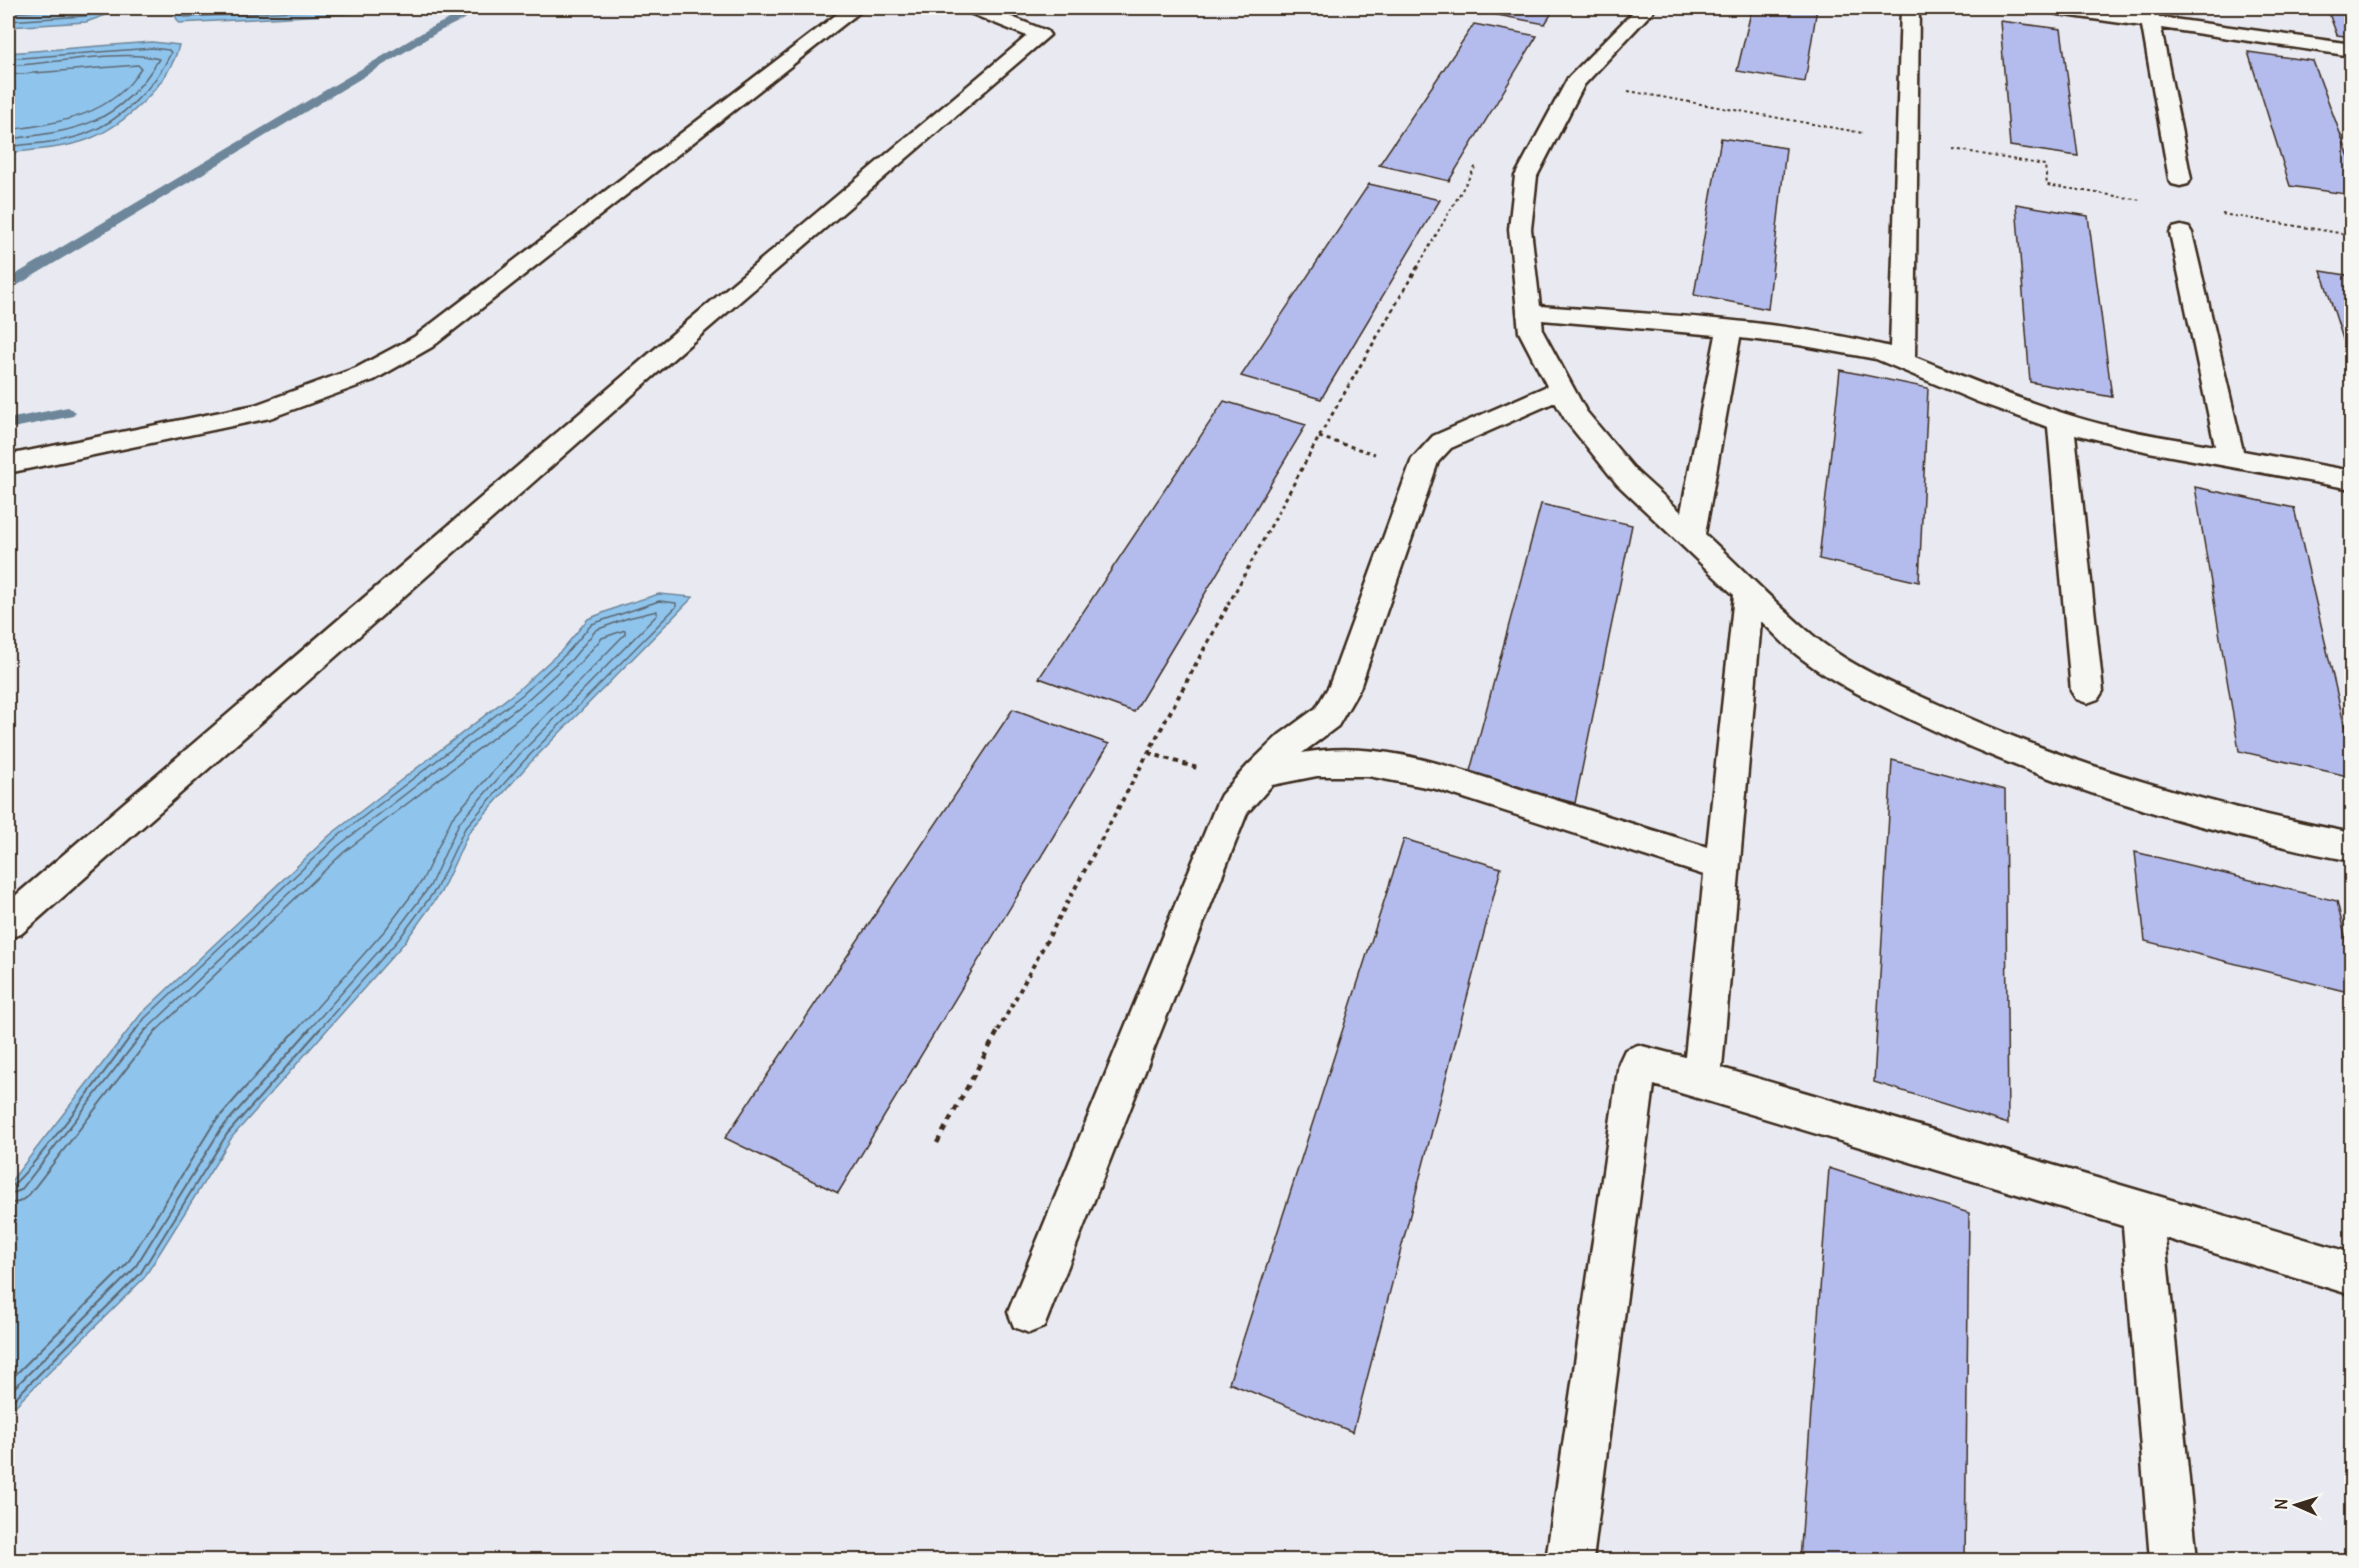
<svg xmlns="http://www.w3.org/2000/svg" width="2359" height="1568" font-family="Delius,sans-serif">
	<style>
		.water { fill: #8fc4ed; stroke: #6d869a; stroke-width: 1.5 }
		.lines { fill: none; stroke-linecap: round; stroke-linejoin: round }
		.shore-far1 { stroke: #5d6871; stroke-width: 1.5 }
		.shore { stroke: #5d6871; stroke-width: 2 }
		.stream { fill: #6d869a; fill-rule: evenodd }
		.building { fill: #b3bced; stroke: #3b2a1e; stroke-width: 1.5 }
		.lane-casing { stroke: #3b2a1e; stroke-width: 5 }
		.street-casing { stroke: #3b2a1e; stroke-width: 5 }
		.path-far3 { stroke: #3b2a1e; stroke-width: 2; stroke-dasharray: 3 3; stroke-linecap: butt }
		.path-far2 { stroke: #3b2a1e; stroke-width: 3; stroke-dasharray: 4 4; stroke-linecap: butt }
		.path-far1 { stroke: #3b2a1e; stroke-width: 4; stroke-dasharray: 4.5 4.5; stroke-linecap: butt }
		.path { stroke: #3b2a1e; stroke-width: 4.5; stroke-dasharray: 6 6; stroke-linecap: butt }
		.lane { fill: #f6f6f2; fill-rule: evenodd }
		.street { fill: #f6f6f2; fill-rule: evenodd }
	</style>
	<rect width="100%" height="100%" fill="#e9eaf1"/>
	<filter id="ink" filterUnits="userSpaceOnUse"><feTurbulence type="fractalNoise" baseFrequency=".0167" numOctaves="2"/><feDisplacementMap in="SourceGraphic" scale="12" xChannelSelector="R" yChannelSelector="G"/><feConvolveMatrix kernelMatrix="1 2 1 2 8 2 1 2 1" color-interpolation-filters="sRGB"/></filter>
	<g filter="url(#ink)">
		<path class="water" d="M8,8H126L86,22L8,27Z
			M171,8H399L362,13L179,23Z
			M152,42L179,45C170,83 125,125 89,139C67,148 32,150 8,153V53Z
			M659,594L693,597L528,765L469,832L441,892L404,943L232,1137L144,1278L8,1413V1185L141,1014L330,835L518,690L562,650L588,619L623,605Z"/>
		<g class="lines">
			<path class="shore-far1" d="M178,8L184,17L354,8
				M8,13L87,8
				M8,21L85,16L112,8
				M8,59L152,48L169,50L171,53C155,87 121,121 85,134C61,143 34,143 8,147
				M8,66C49,64 122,49 159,59C120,124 78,131 8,139
				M8,75L138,65L141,68C114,115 57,124 8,130
				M135,1031L145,1018L333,840L522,695L566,654L592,624L659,601L676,603V607L524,761L465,828L436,889L399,939L318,1031
				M145,1031L338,846L526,701L572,659L596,630L628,618L657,611V615L518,756L459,823L430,886L393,935L308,1031
				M156,1031L344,852L532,708L578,665L602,638L625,630V634L512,750L452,818L422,881L386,929L296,1031"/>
			<path class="shore" d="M8,1188C24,1183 119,1052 136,1029
				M8,1195L21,1190L146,1029
				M8,1204L19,1202L28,1196L157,1029
				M8,1382L127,1264L214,1123L297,1029
				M8,1394L134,1269L221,1129L310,1029
				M8,1405L140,1274L227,1134L320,1029"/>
			<path class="stream" d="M472,8H486L438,32L13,288L8,289V279L430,28Z
				M68,407L76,412L73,416L8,429V419Z"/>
		</g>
		<path class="building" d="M1486,8H1555L1545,24L1482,12Z
			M1752,8H1817L1805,82L1737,71Z
			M2327,8H2352V37L2337,35Z
			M2000,21L2061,29L2078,156L2010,146Z
			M1474,24L1537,36L1449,181L1379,165Z
			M2248,52L2313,61L2352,165V195L2290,186Z
			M1721,138L1786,148L1768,309L1694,295Z
			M1369,184L1440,200L1321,399L1241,376Z
			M2016,204L2088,216L2112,397L2030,382Z
			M2321,271L2352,276V367Z
			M1840,370L1928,388L1919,582L1819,559Z
			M1224,401L1306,425L1134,712L1039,678Z
			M2195,487L2294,508L2352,758V777L2239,751Z
			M1541,504L1632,525L1575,803L1469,775Z
			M1013,709L1109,744L838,1193L725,1138Z
			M1892,760L2005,790L2008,1124L1874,1082Z
			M1404,839L1501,868L1353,1432L1229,1383Z
			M2135,852L2337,901L2352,967V993L2145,941Z
			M1829,1168L1969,1213L1965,1560H1800Z"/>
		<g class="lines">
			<defs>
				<path id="lane" d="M1637,8H1656L1584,85L1537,176L1531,229L1540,306C1657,315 1776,318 1890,347L1901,8H1919L1915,357C1965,377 2014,398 2066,414C2114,430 2165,437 2215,446L2170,233L2173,228L2181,226L2189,228L2192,233L2243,451L2352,471V489L2149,452L2075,434L2103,691L2098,699L2087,703L2076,699L2071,691L2048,427L1978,402L1876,359L1799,345L1740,338L1705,534C1743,569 1781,610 1821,642C1855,668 1895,685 1933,702C2066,764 2207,805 2352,833V861C2202,832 2053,788 1916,722C1876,703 1836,685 1801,658C1787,648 1774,633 1761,621L1722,1068L2352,1253V1295L2165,1238L2197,1560H2150L2123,1226L1654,1085L1593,1560H1546L1619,1063L1625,1050L1638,1045L1685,1057L1704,875L1436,789L1368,776H1317L1272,785L1247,813L1044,1327L1029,1333L1014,1327L1008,1312L1216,805L1221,795L1248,765L1279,735L1316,708L1329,686L1412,459L1433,436L1547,386L1519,332L1509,229L1515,176L1568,78ZM1542,320L1716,335L1681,512L1637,472L1586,411L1543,332ZM1555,402L1566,421L1617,484L1734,595L1707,847C1649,829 1591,811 1533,793C1460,770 1380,738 1302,753L1338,726L1360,688L1438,462L1451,448Z
					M2049,8H2094L2140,14L2139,8H2157L2159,17L2352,44V56L2161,28L2191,179L2188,184L2180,186L2172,184L2169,179L2142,26L2058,14L2051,12Z"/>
				<path id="street" d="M845,8H865L432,347L374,380L270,418L8,473V455L255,405L356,368L414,337Z
					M965,8H989L1047,31L1050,35L681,352L21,934L8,938V902L663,342L1027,36L967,12Z"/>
			</defs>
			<use href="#lane" class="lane-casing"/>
			<use href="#street" class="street-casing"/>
			<path class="path-far3" d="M1628,91L1863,133
				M1953,149L2045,165L2047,185L2141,200
				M2222,214L2352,235
				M1417,268L1477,164"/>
			<path class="path-far2" d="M1319,437L1375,454
				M1228,605L1319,437L1418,266"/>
			<path class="path-far1" d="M1149,753L1197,768
				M998,1031L1229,603"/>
			<path class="path" d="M937,1143L999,1029"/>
			<use href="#lane" class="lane"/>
			<use href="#street" class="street"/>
		</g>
	</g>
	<rect width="2359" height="1568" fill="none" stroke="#f6f6f2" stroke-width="30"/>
	<rect x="15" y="15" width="2329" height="1538" fill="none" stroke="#3b2a1e" stroke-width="2" filter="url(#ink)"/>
	<g transform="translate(2296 1505) rotate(273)" stroke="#f6f6f2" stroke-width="4.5" paint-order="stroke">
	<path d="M0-4.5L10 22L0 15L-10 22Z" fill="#3b2a1e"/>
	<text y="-9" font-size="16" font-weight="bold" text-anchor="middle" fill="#3b2a1e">N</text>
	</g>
</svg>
